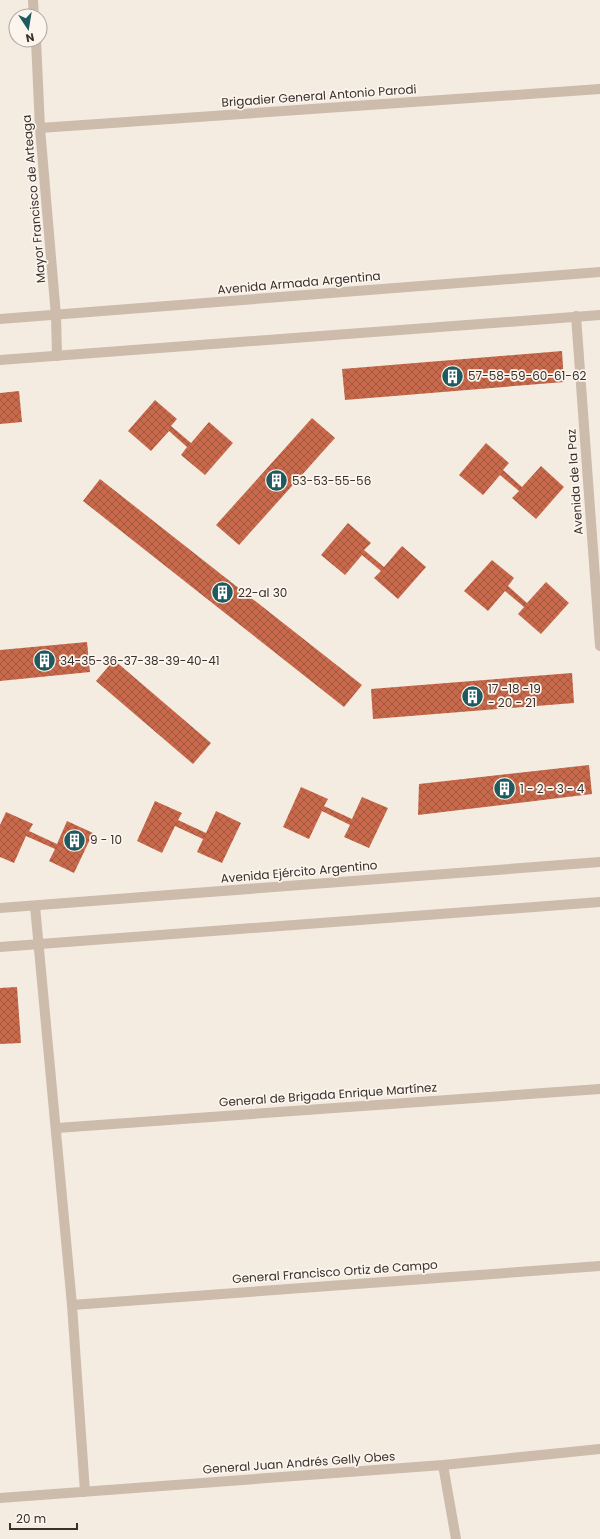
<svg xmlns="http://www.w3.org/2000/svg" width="600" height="1539" font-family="Poppins,sans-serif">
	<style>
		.building { fill: url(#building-cross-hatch) }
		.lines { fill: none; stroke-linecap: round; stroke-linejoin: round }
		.minor { stroke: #cdbbac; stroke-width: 10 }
		.tertiary { stroke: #cdbbac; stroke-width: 10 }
		.labels { text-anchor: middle; stroke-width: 3.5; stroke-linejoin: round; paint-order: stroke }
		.street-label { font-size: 12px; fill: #3b302b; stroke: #fbf5ee }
		.poi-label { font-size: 12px; fill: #3b302b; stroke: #fbf5ee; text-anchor: start }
	</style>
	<defs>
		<pattern id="building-cross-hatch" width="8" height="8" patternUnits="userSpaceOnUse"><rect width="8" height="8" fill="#c8694b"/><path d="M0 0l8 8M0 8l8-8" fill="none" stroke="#a4573f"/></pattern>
	</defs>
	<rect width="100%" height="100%" fill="#f4ebe1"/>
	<path class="building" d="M562,351L564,382L345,400L342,369Z
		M19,391L22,422L0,424V393Z
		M155,400L177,419L171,426L191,443L209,422L233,443L205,475L181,455L187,447L169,431L151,451L128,431Z
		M312,418L335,438L239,545L216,525Z
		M486,443L509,463L503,470L522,487L541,466L564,487L536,519L512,498L519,491L500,475L483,495L459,475Z
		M100,479L362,685L344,707L83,501Z
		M348,523L371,543L364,550L384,567L402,546L426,567L398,599L374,578L381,571L362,555L345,575L321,555Z
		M492,560L514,578L508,586L527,603L546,582L569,603L541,634L518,614L524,607L505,591L488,611L464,591Z
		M87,642L90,672L0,681V650Z
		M114,660L211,743L193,764L96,681Z
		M572,673L574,703L373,719L371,689Z
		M589,765L592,794L418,815L419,784Z
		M301,787L328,799L324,806L352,819L362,797L388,808L369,848L344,837L350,825L322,811L309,839L283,827Z
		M155,801L182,813L178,820L206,833L216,811L241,823L222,863L197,852L203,839L175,826L162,853L137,841Z
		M6,812L33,824L29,831L57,844L67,821L93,833L74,873L49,861L55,849L26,836L14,863L0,857V825Z
		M17,987L21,1043L0,1044V988Z"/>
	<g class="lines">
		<path class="minor" d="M33,0L34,16
			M36,40L40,128L56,316L57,356
			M40,128L600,89
			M576,316L600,646
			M35,906L72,1305L85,1492
			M57,1128L600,1089
			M72,1305L600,1266
			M443,1465L456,1539
			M0,1498L443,1465L600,1449"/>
		<path class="tertiary" d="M0,319L600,272
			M0,360L600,315
			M0,908L600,862
			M0,947L600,902"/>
	</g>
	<defs>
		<symbol id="building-disc" viewBox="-11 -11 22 22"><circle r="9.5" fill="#1f5a5e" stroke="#fbf5ee"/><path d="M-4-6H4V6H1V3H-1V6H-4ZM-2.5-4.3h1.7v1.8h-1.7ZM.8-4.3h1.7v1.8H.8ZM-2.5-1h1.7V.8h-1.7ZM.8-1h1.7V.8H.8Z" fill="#fff"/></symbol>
	</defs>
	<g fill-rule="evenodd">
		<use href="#building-disc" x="440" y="364" width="25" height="25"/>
		<use href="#building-disc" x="264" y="468" width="25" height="25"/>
		<use href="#building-disc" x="210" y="580" width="25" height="25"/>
		<use href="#building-disc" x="32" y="648" width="25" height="25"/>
		<use href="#building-disc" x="460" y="684" width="25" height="25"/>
		<use href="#building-disc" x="492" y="776" width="25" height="25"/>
		<use href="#building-disc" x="62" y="828" width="25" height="25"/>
	</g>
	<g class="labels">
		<g class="street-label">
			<text transform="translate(319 96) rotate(-4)" y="4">Brigadier General Antonio Parodi</text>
			<text transform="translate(34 199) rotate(-95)" y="4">Mayor Francisco de Arteaga</text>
			<text transform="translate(299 283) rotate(-5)" y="4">Avenida Armada Argentina</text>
			<text transform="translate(575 482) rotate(-94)" y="4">Avenida de la Paz</text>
			<text transform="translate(299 872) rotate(-5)" y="4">Avenida Ejército Argentino</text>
			<text transform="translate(328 1095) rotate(-4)" y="4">General de Brigada Enrique Martínez</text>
			<text transform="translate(335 1272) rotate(-4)" y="4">General Francisco Ortiz de Campo</text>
			<text transform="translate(299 1463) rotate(-4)" y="4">General Juan Andrés Gelly Obes</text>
		</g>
		<g class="poi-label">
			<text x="468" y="380">57-58-59-60-61-62</text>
			<text x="292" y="485">53-53-55-56</text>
			<text x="238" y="597">22-al 30</text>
			<text x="60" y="665">34-35-36-37-38-39-40-41</text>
			<text x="488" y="693">17 -18 -19<tspan x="488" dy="14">- 20 - 21</tspan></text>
			<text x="520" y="793">1 - 2 - 3 - 4</text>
			<text x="90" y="844">9 - 10</text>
		</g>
	</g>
	<g transform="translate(28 28) rotate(168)"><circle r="19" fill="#fbf5ee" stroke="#aea6a0"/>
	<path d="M0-3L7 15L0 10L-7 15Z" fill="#1f5a5e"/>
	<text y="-6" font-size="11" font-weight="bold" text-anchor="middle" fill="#3b302b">N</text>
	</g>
	<path d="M10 1523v6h67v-6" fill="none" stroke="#3b302b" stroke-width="2"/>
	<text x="16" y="1523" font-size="12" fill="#3b302b" stroke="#fbf5ee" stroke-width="3" paint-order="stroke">20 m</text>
</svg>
